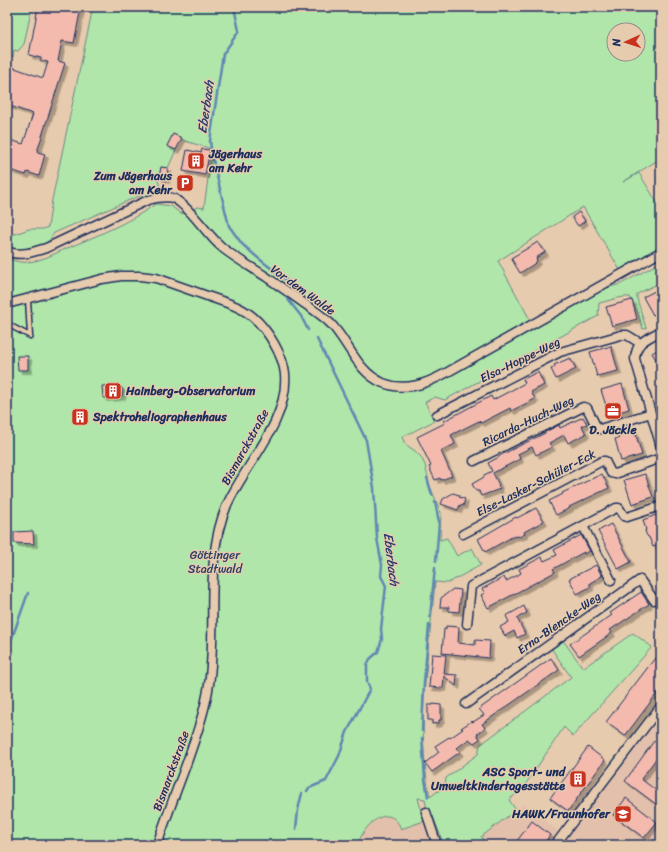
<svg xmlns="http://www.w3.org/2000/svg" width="668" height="852" font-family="Sriracha,sans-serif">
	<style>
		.built { fill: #e3c0ab }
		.green { fill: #b0e6a9; stroke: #668a84; fill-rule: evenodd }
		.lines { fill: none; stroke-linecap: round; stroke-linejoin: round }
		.stream { stroke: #6187b3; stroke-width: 2.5 }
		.building { fill: #f4baae; stroke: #1b2f5e; filter: url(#shadow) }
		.lane-casing { stroke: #1b2f5e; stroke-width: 7 }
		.street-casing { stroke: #1b2f5e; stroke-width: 11 }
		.lane { stroke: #e7cbae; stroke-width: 4 }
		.street { stroke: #e7cbae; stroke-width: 8 }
		.labels { text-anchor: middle; stroke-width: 3; stroke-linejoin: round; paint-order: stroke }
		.poi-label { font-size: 12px; font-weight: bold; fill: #1b2f5e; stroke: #e7cbae; text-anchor: start }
		.street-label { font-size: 12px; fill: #1b2f5e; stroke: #e7cbae }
		.park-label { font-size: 12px; fill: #2a4166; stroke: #e7cbae }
		.water-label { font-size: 13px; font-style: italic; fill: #273e6c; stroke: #e7cbae }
	</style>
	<defs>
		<filter id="shadow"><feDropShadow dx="3.5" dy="3.5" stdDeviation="0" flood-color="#0004"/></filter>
	</defs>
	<rect width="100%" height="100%" fill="#e7cbae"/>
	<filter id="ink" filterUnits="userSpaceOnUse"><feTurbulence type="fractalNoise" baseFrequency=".025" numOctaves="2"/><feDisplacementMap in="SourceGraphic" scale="8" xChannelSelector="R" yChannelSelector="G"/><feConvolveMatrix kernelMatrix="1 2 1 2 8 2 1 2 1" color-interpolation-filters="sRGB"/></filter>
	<g filter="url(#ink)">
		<path class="built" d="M653,725L661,730V845H561Z
			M418,798L432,845H358L363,832L374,820L382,817L388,816Z
			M524,804L558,831L547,845H471L480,841H484L481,837Z"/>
		<path class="green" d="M7,7H32L24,44L18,51L14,50L13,57L7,54Z
			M93,7H661V158L623,182L639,173L661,209V245L620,270L583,207L498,261L534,327L606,288L621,284L661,262V282L637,294V299L646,328L643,329L638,313L630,297C620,296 609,301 599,303L598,316L445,400L435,397L425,402L434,421L402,437L405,444L415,451L421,457L425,465L430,486L441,513L440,540L447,538L457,556L472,548L481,565L448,583L435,582C429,653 415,726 430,797L445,786L446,778L478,754L480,745L571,677L551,648L562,639L583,668L633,633L652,647L573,736L564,727L523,788L509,800L516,810L481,837L485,841H480L471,845H444L433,816L427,810L425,799L418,798L424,821L401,829C390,800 362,826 358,845H7V258C14,261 20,263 28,262C41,261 54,254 65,249C97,236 128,223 156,204L171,206L181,214L198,207L204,208L212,149L185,141L173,134L167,146L176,150L168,168L161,167L159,178L157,177L161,191L146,198L141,195L54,233C51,237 49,242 46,244C36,251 18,251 7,247V237L29,229H43L48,227L52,200ZM614,30H638V54H614Z"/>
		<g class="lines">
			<path class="stream" d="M234,7L239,31L223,54L210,141L212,156L229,226L242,244L258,258L290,283
				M655,251L661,247
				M286,297L301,316L308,330
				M427,478L432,495
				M435,502L439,522L436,561
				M430,617L435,568
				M7,652L28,593
				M422,731L424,682L429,625
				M422,738L425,779L428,797
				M307,791L309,788L326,781L339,756L347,732L370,689L367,682V665L370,659L378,652L382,639L381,629L386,586L381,576L382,565L377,538L374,488L366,440L317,339
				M296,829L298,810L302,793
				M292,842V845"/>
		</g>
		<path class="building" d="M38,7H81L74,43L62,41L58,61L65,63L37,152L45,154L39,176L27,172L26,175L7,169V139L23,144L33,114L7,105V82L12,67L43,78L48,62L41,61V58L29,55Z
			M173,134L182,138L176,150L167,146Z
			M202,149L210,150L205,175L183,171L187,150L201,153Z
			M161,167L168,168L166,180L159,178Z
			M579,212L585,221L578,226L572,217Z
			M538,242L545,252L536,258L537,261L534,264L520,273L511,258Z
			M661,288V311L653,315L643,297Z
			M632,300L637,319L612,326L606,307Z
			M611,346L618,371L597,376L590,352Z
			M661,348V368L652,353Z
			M17,356H28V370H18Z
			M570,358L576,369L556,379L551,369L555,367L554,365Z
			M538,372L544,385L531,392L535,399L511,411L510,408L481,423L479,421L451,435L455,444L441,451L452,476L441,480L440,478L435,480L429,467L431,466L417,437L445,423L444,421L491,396L493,400L525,383L523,379Z
			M622,384L629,409L609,415L601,390Z
			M119,385L123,390L122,396L118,397L103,398L102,386Z
			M583,417L587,424L582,426L586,434L568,443L564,435L549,443L552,447L536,455L532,447L518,454L520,459L493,473L499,485L498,486L500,489L481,496L479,491H476L472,484L484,477V475L492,471L488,463L499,457V456L545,433V432L559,425L560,428Z
			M634,429L642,455L621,461L615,439L619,438L617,434Z
			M602,474L609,488L569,507L570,508L556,515L549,501L563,494L562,493Z
			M645,474L653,497L632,504L624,480Z
			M453,493L459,495V497L465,499L463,506L460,505L458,510L441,504L443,499Z
			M536,508L544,521L524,532L525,534L519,537L518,536L512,537L485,552L478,539L516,517L517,518Z
			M661,513V544L653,547L649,537H648L646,534L645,530H646L643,520Z
			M611,524L631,562L618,569L598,531Z
			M33,531L34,544L14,543V532Z
			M581,535L590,551L584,554V552L553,569L555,572L488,608L481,595L485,593L482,589L504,577L506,581L518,575L521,573L519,569L542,557L544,561L557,555L554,550Z
			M596,565L602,576L590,583V587L577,594L569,579Z
			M453,589L461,590L459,612L449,611V607H440L441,598Z
			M641,592L649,604L610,630L612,633L579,656L570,644L612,615L610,613Z
			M524,606L527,613L517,618L525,634L517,638L514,631L505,636L500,627L509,622L506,616Z
			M446,626L459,627L458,643L475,645V640L490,641L489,658L442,653L444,629H446Z
			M432,654L446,655L444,674L457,675L456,686L444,676L443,688L429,687Z
			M551,658L559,670L482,724L485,728L477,734L480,739L474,743L469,739L457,748L460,752L432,772L425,763L439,752L435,746L449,737L450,738L463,729L461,728L472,721L473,722L484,715L479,709Z
			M655,658L661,663V688L625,736L606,722Z
			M433,704L441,705V720H439V723L432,724V720H428V705H433Z
			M654,741L661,746V752L641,779L661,794V808L625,781Z
			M588,747L605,760L568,811L550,798Z
			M626,798L657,822L644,838L613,815Z
			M532,821L550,835L543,845H514Z"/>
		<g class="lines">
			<defs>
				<path id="lane" d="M7,324L30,336L28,299"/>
				<path id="street" d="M7,251C19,257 34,252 46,248L148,200C156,198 167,195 175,199C195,212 206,235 224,249C237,259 251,267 265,276C278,285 291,294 305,304C314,310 323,316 331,324C349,343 357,372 383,383C406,392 426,384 446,373L661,252
					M7,304L102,279L121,276H140L156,278L230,304C238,307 246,311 253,317C268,330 283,355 285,374C289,422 245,464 227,505C203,560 218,626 209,684C205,712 195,739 186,765C176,792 166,818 157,845
					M661,331C647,339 636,341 635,359L661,447
					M437,415L560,352L621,335H627L640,343
					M474,461L583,407L587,408L597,428L600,429L651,413
					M583,526L611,580
					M463,534L602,461H605L611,473L615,474L661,458
					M467,624L471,586L616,508H619L624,516L627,517L661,506
					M466,704L640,580L654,600L661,598
					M426,812L437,845
					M555,845L661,706"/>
			</defs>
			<use href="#lane" class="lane-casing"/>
			<use href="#street" class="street-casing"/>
			<use href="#lane" class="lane"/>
			<use href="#street" class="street"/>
		</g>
	</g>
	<defs>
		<symbol id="building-square" viewBox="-11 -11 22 22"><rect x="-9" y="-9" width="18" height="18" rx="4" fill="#c8321e" stroke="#e7cbae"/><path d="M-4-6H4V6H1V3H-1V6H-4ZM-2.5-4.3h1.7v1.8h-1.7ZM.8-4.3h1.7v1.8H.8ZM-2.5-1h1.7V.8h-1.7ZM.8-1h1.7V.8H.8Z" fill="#fff"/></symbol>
		<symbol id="parking-square" viewBox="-11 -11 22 22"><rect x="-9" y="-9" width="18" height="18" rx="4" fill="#c8321e" stroke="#e7cbae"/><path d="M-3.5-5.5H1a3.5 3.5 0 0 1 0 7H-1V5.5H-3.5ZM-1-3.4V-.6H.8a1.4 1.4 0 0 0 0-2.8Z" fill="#fff"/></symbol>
		<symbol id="office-square" viewBox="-11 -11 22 22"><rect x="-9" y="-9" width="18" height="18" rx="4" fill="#c8321e" stroke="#e7cbae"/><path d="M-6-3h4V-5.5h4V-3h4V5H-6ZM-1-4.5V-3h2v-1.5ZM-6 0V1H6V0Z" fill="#fff"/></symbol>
		<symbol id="university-square" viewBox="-11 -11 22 22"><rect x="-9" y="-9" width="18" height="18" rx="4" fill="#c8321e" stroke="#e7cbae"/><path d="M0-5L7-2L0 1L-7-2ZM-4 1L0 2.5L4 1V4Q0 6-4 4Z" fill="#fff"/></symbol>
	</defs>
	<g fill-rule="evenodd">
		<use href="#building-square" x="186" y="151" width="20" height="20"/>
		<use href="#parking-square" x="175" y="173" width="20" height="20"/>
		<use href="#building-square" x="103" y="381" width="20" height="20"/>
		<use href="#office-square" x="603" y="401" width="20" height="20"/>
		<use href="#building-square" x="70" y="407" width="20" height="20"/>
		<use href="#building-square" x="568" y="769" width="20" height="20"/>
		<use href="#university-square" x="613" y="804" width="20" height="20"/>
	</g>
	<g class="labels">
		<g class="poi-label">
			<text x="209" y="158">Jägerhaus<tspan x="209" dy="14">am Kehr</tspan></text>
			<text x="172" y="180" text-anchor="end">Zum Jägerhaus<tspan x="172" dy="14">am Kehr</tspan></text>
			<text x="126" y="395">Hainberg-Observatorium</text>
			<text x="93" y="421">Spektroheliographenhaus</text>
			<text x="613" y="434" text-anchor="middle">D. Jäckle</text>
			<text x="565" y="776" text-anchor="end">ASC Sport- und<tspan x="565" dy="14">Umweltkindertagesstätte</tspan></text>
			<text x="610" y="818" text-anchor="end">HAWK/Fraunhofer</text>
		</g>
		<g class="street-label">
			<text transform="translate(303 290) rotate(36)" y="4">Vor dem Walde</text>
			<text transform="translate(520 360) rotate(-26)" y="4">Elsa-Hoppe-Weg</text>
			<text transform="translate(528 421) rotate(-26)" y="4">Ricarda-Huch-Weg</text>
			<text transform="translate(245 447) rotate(-61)" y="4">Bismarckstraße</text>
			<text transform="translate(536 483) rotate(-27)" y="4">Else-Lasker-Schüler-Eck</text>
			<text transform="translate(559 623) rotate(-35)" y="4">Erna-Blencke-Weg</text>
			<text transform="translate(171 771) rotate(-70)" y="4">Bismarckstraße</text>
		</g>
		<g class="park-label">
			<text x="215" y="559">Göttinger<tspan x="215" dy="14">Stadtwald</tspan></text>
		</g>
		<g class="water-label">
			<text transform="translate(205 107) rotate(-82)" y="5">Eberbach</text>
			<text transform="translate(392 559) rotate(83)" y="5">Eberbach</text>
		</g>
	</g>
	<rect width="668" height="852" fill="none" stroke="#e7cbae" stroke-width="24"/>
	<rect x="12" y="12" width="644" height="828" fill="none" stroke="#1b2f5e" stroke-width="1.5" filter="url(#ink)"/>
	<g transform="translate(626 42) rotate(267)"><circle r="19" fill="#e7cbae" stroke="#958d8e"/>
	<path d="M0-3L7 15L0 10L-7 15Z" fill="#c8321e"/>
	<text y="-6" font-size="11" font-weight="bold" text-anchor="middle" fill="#1b2f5e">N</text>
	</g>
</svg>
